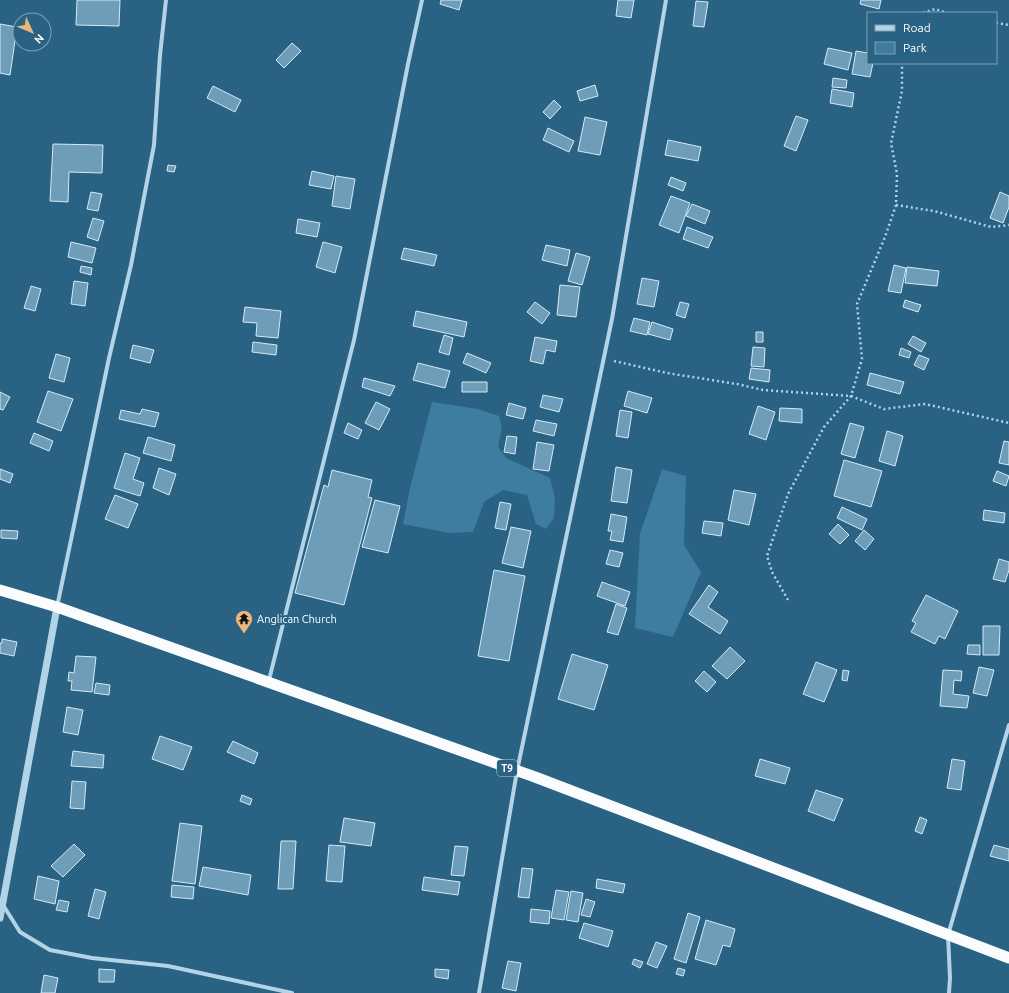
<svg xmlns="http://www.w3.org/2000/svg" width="1009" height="993" font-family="Ubuntu,sans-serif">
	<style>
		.green { fill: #3e7d9f }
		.building { fill: #6d9db8; stroke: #d6eaf5 }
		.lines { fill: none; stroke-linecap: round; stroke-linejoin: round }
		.path { stroke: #b3d4e6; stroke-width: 2.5; stroke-dasharray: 2 3; stroke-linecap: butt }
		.minor { stroke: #b3d4e6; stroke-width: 4 }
		.tertiary { stroke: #b3d4e6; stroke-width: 7 }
		.trunk { stroke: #fafcfe; stroke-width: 11 }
		.labels { text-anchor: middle; stroke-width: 4; stroke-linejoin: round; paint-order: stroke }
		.shield { fill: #296283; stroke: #bfd0da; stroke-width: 1 }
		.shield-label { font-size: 10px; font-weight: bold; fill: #fff }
		.poi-label { font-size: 11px; fill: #fff; stroke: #296283; text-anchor: start }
	</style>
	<rect width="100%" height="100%" fill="#296283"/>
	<path class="green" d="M432,402L478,409L499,416L502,429L498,446L506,458L550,478L555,498L554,518L546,529L536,524L527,495L503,490L484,502L473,532L449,533L403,524L410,488Z
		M662,469L686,476L684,545L701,572L673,637L635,628L640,534Z"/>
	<path class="building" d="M77,0H120L119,26L76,25Z
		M441,0H462L459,10L440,4Z
		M618,0H634L631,18L616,16Z
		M861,0H881L879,9L860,4Z
		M696,1L708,2L704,27L693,26Z
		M0,24L17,27L10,75L0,73Z
		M292,43L301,51L284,68L276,60Z
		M828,48L852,53L848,70L824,64Z
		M856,51L868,53V63H873L870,77L852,74Z
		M833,78L847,80L846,88L832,87Z
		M595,85L598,96L580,101L577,91Z
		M213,86L241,100L235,112L207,98Z
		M832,89L854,93L852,107L830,103Z
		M554,100L561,107L550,119L543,112Z
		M796,116L808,120L796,151L784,146Z
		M585,117L607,122L600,155L578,151Z
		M548,128L574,141L569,152L543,140Z
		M668,140L701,147L698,161L665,155Z
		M53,144L103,145L102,173L69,172L68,202L50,201Z
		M168,165L176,166L174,172L167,171Z
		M312,171L334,176L331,189L309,185Z
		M336,176L355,179L350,209L332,206Z
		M671,177L686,183L683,191L668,185Z
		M91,192L102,194L98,211L87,209Z
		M1000,192L1009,196V207L1003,223L990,218Z
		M671,196L690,203L679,233L659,225Z
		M692,204L710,211L705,224L686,216Z
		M93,218L104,221L98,241L87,237Z
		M298,219L320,223L317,237L296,233Z
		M687,227L713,237L708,248L683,239Z
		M71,242L96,248L92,263L68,257Z
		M323,242L342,247L335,273L316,267Z
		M546,245L570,250L567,266L542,260Z
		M404,248L437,255L434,266L401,259Z
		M576,253L590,257L582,285L568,281Z
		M894,265L906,268L901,293L888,291Z
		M81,266L92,268L91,275L80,272Z
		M907,267L939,271L937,286L905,283Z
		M642,278L659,281L654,307L637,304Z
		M74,281L88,283L85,306L71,304Z
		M560,285L580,287L576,317L557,315Z
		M31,286L41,289L35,311L24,308Z
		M905,300L921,305L918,312L903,307Z
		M535,302L550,313L542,324L527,312Z
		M680,302L689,304L685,318L676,315Z
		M245,307L281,311L278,338L256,336L257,323L243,322Z
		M416,311L467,322L464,337L413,326Z
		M634,318L650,322L647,335L630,331Z
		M652,322L673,329L670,340L648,334Z
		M756,332H763V342H756Z
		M444,335L453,338L449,355L439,352Z
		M913,336L926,343L921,352L908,344Z
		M535,337L557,341L555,352L546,350L543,364L530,361Z
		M253,342L277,345L276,355L252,352Z
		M133,345L154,350L150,363L130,358Z
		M753,347L765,348L764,367L751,366Z
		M901,348L911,352L909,358L899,355Z
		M467,353L491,363L486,373L463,363Z
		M56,354L70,358L64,382L49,378Z
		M919,355L929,359L924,370L914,365Z
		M418,363L450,371L445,388L413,380Z
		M751,368L770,370L769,382L749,379Z
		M870,373L904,382L900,394L867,385Z
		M364,378L395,386L390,396L362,387Z
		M462,382H487V392H462Z
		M48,391L73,399L61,431L37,422Z
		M628,391L652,398L647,413L624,406Z
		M0,392L10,397L3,410L0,409Z
		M543,395L563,399L559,412L540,407Z
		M376,402L390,409L379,430L365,423Z
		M509,403L526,408L523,419L506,415Z
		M758,406L775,412L766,440L749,434Z
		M780,408L802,409V423L779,421Z
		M142,409L159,413L155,427L119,419L121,410L140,414Z
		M620,410L632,412L628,438L616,436Z
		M536,420L557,424L554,436L533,431Z
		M348,423L362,430L358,439L344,433Z
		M850,423L864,427L855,458L841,454Z
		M887,431L903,436L895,466L879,461Z
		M34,433L53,441L49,451L30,443Z
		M507,436L517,437L515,454L504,452Z
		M148,437L175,445L171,461L143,453Z
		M1004,441L1009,442V465L999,463Z
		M537,442L554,445L549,471L533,469Z
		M125,453L140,458L133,479L144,483L140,496L114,488Z
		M844,460L882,471L871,507L834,496Z
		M616,467L632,470L627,503L611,501Z
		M159,468L176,474L169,495L153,488Z
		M0,469L13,474L10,483L0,479Z
		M332,470L372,480L368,497L372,498L344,605L295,593L324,485L328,487Z
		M997,471L1009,476L1006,486L993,481Z
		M734,490L756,494L749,525L728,520Z
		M115,495L138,504L128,528L105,519Z
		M375,500L400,506L388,553L362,547Z
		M500,502L511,504L506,530L495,528Z
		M842,507L867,519L862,530L837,518Z
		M984,510L1005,513L1004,523L983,520Z
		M611,514L627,517L623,542L610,540L612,531H608Z
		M704,521L723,523L721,536L702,533Z
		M838,524L849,535L840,544L829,534Z
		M511,527L531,531L523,568L502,563Z
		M1,530L18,531L17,539L1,538Z
		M864,530L874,539L865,550L855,541Z
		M610,550L623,553L619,567L606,564Z
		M999,559L1009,562V570L1005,582L993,579Z
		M494,570L525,576L509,661L478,656Z
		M602,582L630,592L625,606L597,596Z
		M709,585L718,592L708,607L728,621L720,634L689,614Z
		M926,595L958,611L945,639L939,636L935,644L911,632L916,623L912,621Z
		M616,604L627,608L618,635L607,632Z
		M983,626H1000L999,655H983Z
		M2,639L17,642L14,656L0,653V643H2Z
		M968,645H980V655L967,654Z
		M730,647L745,661L727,679L712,666Z
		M572,654L608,665L594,710L558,699Z
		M76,656L96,657L92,692L71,690L72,681H68L69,672L74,673Z
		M816,662L837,670L824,702L803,694Z
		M979,667L994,670L987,696L973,693Z
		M843,670L849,671L847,681L842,680Z
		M943,670L962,671L961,681L954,680L953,694L969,696L967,708L940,706Z
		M704,671L716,682L707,692L695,681Z
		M96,683L110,685L109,695L94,693Z
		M67,707L83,710L78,735L63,732Z
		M160,736L192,747L183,770L152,759Z
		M233,741L258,753L254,764L227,752Z
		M73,751L104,755L103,768L71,766Z
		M760,759L790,768L785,784L755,776Z
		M952,759L965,761L961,790L947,788Z
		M72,781L86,782L84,809L70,808Z
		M816,790L843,799L834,821L808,811Z
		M242,795L252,799L250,805L240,801Z
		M920,817L927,820L922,834L915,831Z
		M344,818L375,823L371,846L340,842Z
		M180,823L202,826L195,884L172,881Z
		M281,841H296L293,889H278Z
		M74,844L85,855L63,877L51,866Z
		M329,845L345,846L342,882L326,881Z
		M994,845L1009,849V861L990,856Z
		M455,846L468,847L464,876L451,875Z
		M203,867L251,875L248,895L199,886Z
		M522,868L533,869L529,898L518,897Z
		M38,876L59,881L55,904L34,899Z
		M424,877L460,882L458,895L422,890Z
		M597,879L625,884L623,893L596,888Z
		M172,885L194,887L193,899L171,897Z
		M95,889L106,892L99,919L88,916Z
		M556,890L569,892L564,920L551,918Z
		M571,891L583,893L578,922L566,920Z
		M586,899L595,902L590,917L581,915Z
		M59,900L69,902L67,912L56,910Z
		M531,909L550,911L549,924L530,922Z
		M688,913L700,917L686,963L674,959Z
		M706,920L735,929L730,947L723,945L716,965L695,959Z
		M584,923L613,931L608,947L579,938Z
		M656,942L667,946L657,968L647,964Z
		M634,959L643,962L640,968L632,964Z
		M508,961L521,963L516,991L502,988Z
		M678,968L685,970L683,976L676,974Z
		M99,969L115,970L114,982H99Z
		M435,969L449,970L448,979L435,977Z
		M44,975L58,978L55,993H41Z"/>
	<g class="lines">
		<path class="path" d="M923,13L935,9L947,13
			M996,23L1009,25
			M896,205L934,211L991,227L1009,225
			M614,361L667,373L737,384L763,390L851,396L884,409L925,404L1009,423
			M788,600L772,572L767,556L788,494L824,427L851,396L862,359L857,304L885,237L896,205L897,174L891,143L902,91V63"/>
		<path class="minor" d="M57,607L109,358L131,265L154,145L160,55L166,0
			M269,680L354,340L408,64L422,0
			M3,905L20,932L50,950L92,958L168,966L292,993
			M479,993L517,771L612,319L666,0
			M949,993L950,978L948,935L1009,725"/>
		<path class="tertiary" d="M0,918L57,607"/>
		<path class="trunk" d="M0,590L57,607L535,777L1009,958"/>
	</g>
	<defs>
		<symbol id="temple-pin" viewBox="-11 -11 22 30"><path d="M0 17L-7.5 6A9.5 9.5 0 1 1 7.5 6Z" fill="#edb67a" stroke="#296283"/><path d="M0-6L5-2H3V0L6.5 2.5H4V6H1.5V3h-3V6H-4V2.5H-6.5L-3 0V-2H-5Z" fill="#111"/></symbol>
	</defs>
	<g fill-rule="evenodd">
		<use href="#temple-pin" x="234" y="609" width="20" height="27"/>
	</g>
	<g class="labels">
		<rect class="shield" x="497" y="760" width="20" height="16" rx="3"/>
		<g class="shield-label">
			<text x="507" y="772">T9</text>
		</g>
		<g class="poi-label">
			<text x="257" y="623">Anglican Church</text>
		</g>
	</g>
	<rect x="867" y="12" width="130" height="52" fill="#296283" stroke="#7fa1b5"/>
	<rect x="875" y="25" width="20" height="6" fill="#b3d4e6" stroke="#7fa1b5"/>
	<text x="903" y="32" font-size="12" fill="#ffffff">Road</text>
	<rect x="875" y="42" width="20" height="12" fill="#3e7d9f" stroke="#7fa1b5"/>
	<text x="903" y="52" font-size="12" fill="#ffffff">Park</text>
	<g transform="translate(32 32) rotate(134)"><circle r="19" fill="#296283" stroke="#7fa1b5"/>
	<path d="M0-3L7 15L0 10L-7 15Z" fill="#edb67a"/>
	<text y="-6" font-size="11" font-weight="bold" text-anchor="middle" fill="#ffffff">N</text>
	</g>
</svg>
